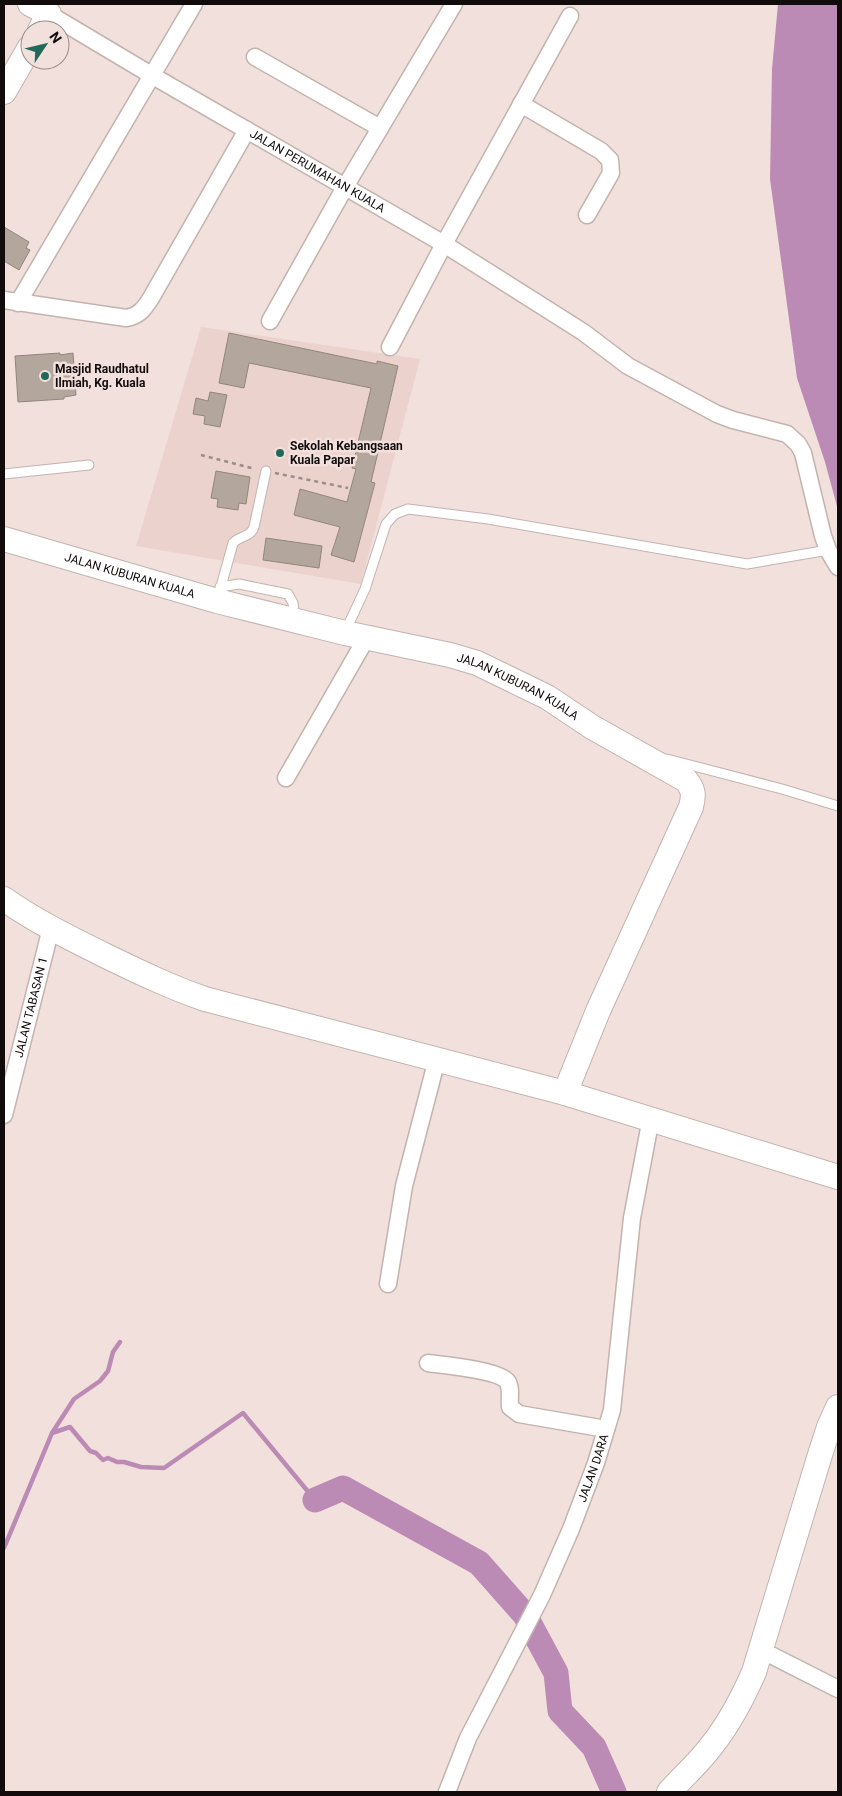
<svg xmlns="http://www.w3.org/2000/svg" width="842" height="1796" font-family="Roboto,sans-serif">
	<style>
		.built { fill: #ecd2cd }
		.water { fill: #bc8bb5 }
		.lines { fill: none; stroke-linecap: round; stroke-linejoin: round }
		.stream { stroke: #bc8bb5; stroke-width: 4.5 }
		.river { stroke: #bc8bb5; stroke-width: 25 }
		.building { fill: #b3a79d; stroke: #92867c }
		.lane-casing { stroke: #c3b3af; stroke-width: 11 }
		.street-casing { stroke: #c3b3af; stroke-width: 19 }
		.secondary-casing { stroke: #c3b3af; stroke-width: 26 }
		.path { stroke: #9a8d8a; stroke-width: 2.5; stroke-dasharray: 4 4; stroke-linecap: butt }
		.lane { stroke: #fff; stroke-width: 9 }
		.street { stroke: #fff; stroke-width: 16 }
		.secondary { stroke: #fff; stroke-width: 24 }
		.poi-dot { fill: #22685d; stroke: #f2e0dc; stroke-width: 2 }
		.labels { text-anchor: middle; stroke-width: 5; stroke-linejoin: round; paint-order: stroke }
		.street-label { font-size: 12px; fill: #110c0b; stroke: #f2e0dc }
		.poi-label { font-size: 12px; font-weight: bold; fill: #110c0b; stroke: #f2e0dc; text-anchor: start }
	</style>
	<rect width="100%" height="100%" fill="#f2e0dc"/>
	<path class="built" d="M201,327L420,359L361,584L136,546Z"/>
	<path class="water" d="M778,4H838V510L825,462L797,378L770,179L772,69Z"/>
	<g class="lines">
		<path class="stream" d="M52,1433L70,1427L90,1451L96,1453L103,1460L108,1458L117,1462H124L141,1467L164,1468L243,1413L315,1500
			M4,1548L52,1433L74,1399L100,1381L108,1371L113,1352L120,1342"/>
		<path class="river" d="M315,1500L343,1488L479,1563L525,1615L556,1673L560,1711L594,1747L614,1792"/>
	</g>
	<path class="building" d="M4,227L29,242L26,248L30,250L19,270L4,261Z
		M229,333L377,364V361L398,366L371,482L375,483L354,562L331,555L340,527L294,515L300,489L347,502L356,469L352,468L371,388L249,363L244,388L219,383Z
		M60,353V355L73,353L76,395L64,397V399L18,402L15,356Z
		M210,392L227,395L220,427L204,424L205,416L193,414L196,398L208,401Z
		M216,471L250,477L246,504L239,503L238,510L217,507L218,499L211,498Z
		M266,538L322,546L319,568L263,560Z"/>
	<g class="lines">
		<defs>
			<path id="lane" d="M4,474L89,465
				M220,587L239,584L288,594L293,603L295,618
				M217,601L233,543C240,535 250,538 254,527L266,471
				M345,632L365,589L386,524L395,514L408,509L488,519L747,564L828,550
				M667,759L782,789L838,806"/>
			<g id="street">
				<path id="s1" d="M49,14L153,76L444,244L583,332L628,366L717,414L733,420L787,434L798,444L803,453L823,536L828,550L838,567"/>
				<path d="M255,57L380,128"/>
				<path d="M521,104L601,151L610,160L611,173L587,215"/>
				<path d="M4,300L126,318C139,316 144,309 151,298L247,130"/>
				<path d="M18,303L194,4"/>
				<path d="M270,321L345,187L454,4"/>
				<path d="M390,347L444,244L570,16"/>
				<path d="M286,778L367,637"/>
				<path id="s2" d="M4,1115L51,928"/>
				<path d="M388,1284L404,1186L437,1059"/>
				<path d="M428,1363C443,1365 498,1370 507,1381C512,1388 509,1399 510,1407L519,1414L606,1429"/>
				<path d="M761,1650L838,1689"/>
				<path id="s3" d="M447,1792L468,1738L542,1595L571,1529L596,1463L612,1410L632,1218L651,1118"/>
			</g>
			<g id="secondary">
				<path d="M30,4L49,14L40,30"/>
				<path d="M4,92L30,47"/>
				<path id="s4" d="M4,539L217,601L345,633L450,655L477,663L547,697L592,727L686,780C694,790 694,795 691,807L598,1011L565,1093"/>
				<path d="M4,899C35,921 70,938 104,955C137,971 170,987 205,999L565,1093L838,1177"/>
				<path d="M669,1792C680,1780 693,1768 704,1755C725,1731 741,1702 754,1672L819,1458L829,1427L838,1407"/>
			</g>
		</defs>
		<use href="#lane" class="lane-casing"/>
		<use href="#street" class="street-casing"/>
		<use href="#secondary" class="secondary-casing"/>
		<path class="path" d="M201,455L255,469
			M275,473L348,488"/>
		<use href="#lane" class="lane"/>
		<use href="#street" class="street"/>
		<use href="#secondary" class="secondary"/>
	</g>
	<g class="poi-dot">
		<circle cx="45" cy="376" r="5"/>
		<circle cx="280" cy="453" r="5"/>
	</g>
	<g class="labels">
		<g class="street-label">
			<text dy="4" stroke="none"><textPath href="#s1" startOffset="311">JALAN PERUMAHAN KUALA</textPath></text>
			<text dy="4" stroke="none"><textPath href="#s4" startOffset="131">JALAN KUBURAN KUALA</textPath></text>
			<text dy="4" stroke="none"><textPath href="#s4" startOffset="536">JALAN KUBURAN KUALA</textPath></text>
			<text dy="4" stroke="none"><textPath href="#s2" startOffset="111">JALAN TABASAN 1</textPath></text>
			<text dy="4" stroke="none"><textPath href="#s3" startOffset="356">JALAN DARA</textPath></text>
		</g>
		<g class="poi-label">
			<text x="55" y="373">Masjid Raudhatul<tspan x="55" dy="14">Ilmiah, Kg. Kuala</tspan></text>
			<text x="290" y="450">Sekolah Kebangsaan<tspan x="290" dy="14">Kuala Papar</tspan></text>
		</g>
	</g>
	<rect width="842" height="1796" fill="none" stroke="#110c0b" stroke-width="10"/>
	<g transform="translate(45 45) rotate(55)"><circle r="24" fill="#f2e0dc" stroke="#988b88"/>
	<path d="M0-4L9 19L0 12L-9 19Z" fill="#22685d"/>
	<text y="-8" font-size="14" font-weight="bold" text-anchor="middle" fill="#110c0b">N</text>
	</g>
</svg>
